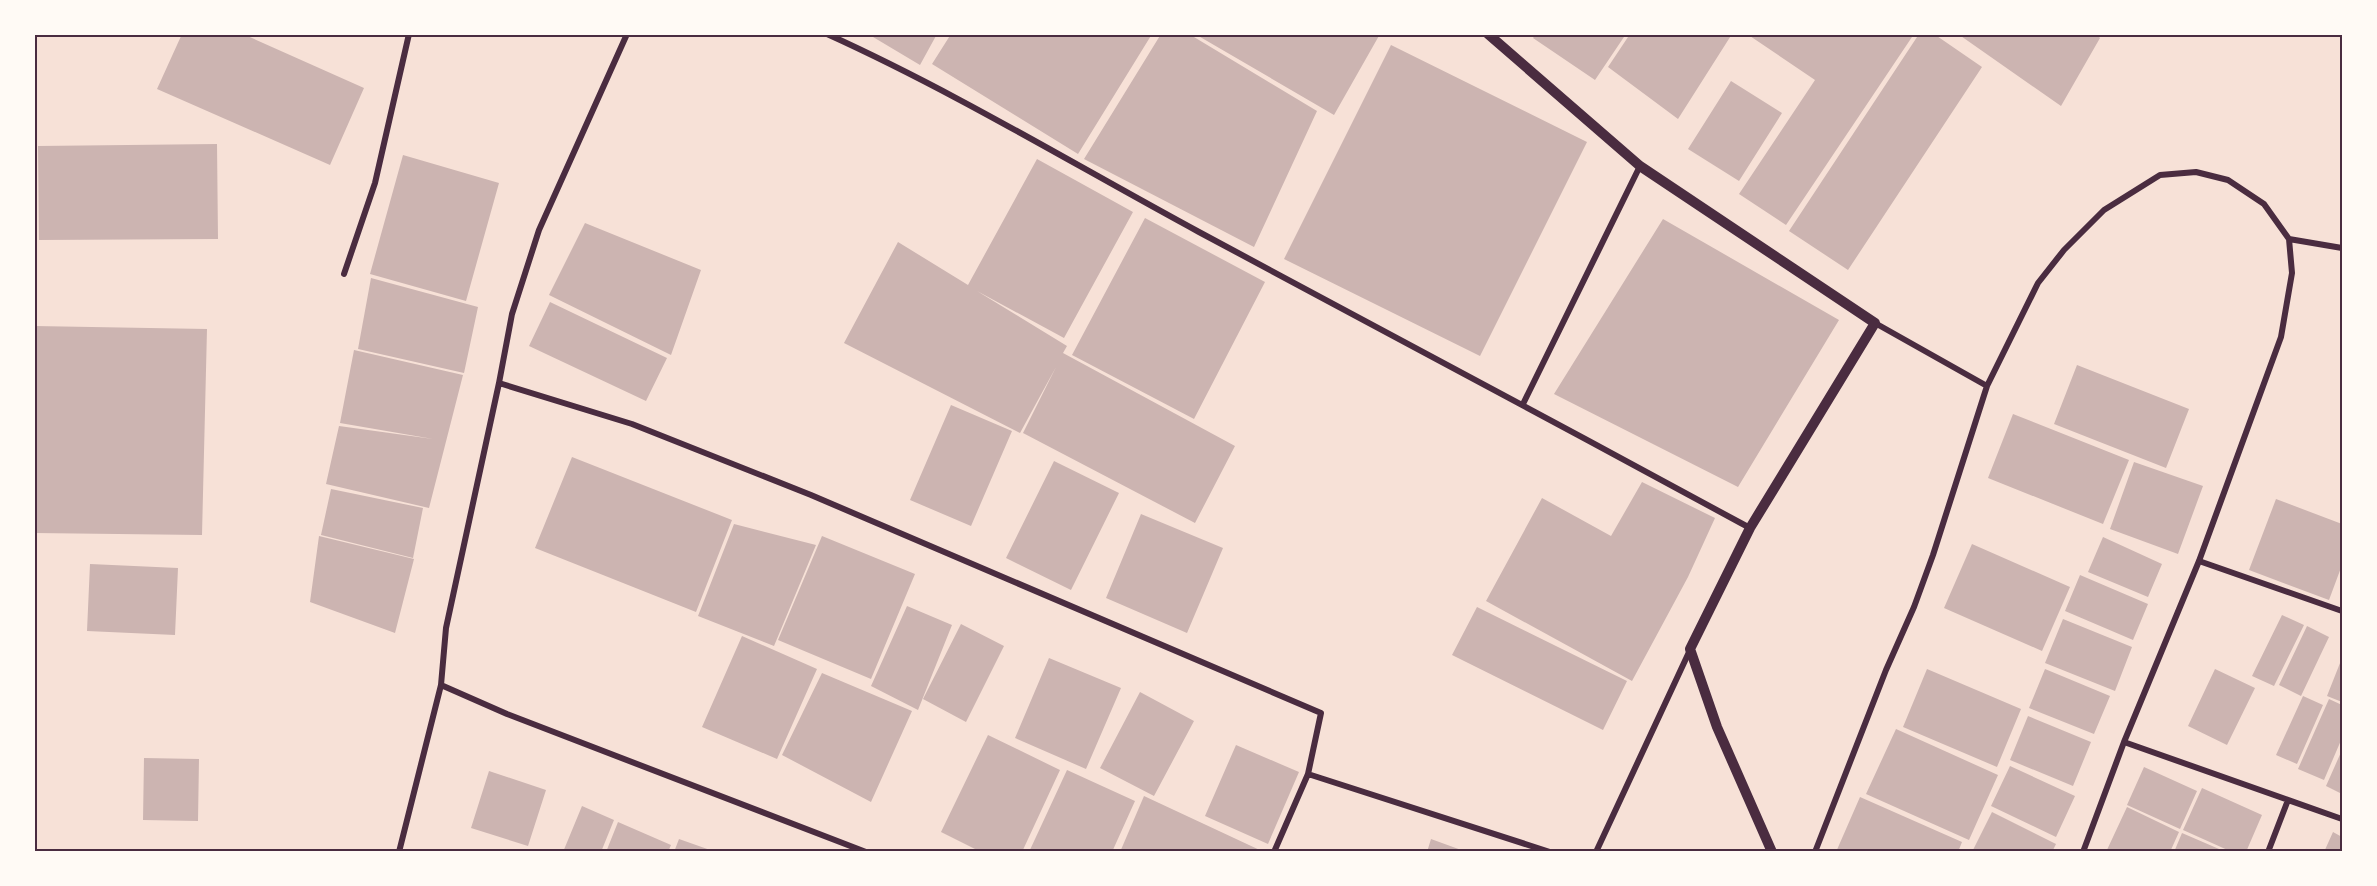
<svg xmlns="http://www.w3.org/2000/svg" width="2377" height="886" font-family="'Varela Round',sans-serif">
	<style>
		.building { fill: #ccb4b1 }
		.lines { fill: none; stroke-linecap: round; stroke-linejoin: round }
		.minor { stroke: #4a2c40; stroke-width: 6 }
		.tertiary { stroke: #4a2c40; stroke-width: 10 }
		.neatline { fill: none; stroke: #4a2c40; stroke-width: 2 }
	</style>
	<rect width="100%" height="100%" fill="#f7e1d7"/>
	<path class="building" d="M182,34H243L364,88L330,165L157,89Z
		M868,34H937L920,65Z
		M951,34H1152L1078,154L932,64Z
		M1161,34H1189L1317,111L1254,247L1084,159Z
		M1195,34H1380L1334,115Z
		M1536,34H1626L1595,80L1533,38Z
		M1630,34H1732L1678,119L1608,67Z
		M1747,34H1914L1786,225L1739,194L1815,80Z
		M1919,34H1934L1982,67L1848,270L1789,231Z
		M1958,34H2096L2100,38L2061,106Z
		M1391,45L1587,142L1480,356L1284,259Z
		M1731,81L1782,113L1739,181L1688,149Z
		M217,144L218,239L39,240L38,146Z
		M403,155L499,183L466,301L370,274Z
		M1037,159L1133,212L1064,338L977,291L1067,346L1063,353L1235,446L1195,523L1023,433L1056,367L1020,433L844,343L898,242L968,285Z
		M1145,218L1265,282L1194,419L1072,355Z
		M1663,219L1839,320L1738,487L1554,394Z
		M585,223L701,270L671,355L549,295Z
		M371,278L478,307L464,373L358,349Z
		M550,302L667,358L646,401L529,346Z
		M34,326L207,329L202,535L34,533Z
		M354,350L463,375L429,508L326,484L339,426L433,439L340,423Z
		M2077,365L2189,409L2166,468L2054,424Z
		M951,405L1012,431L971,526L910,500Z
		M2013,414L2129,460L2103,524L1988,478Z
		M572,457L732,520L696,612L535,548Z
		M1054,461L1119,493L1071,590L1006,558Z
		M2134,462L2203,486L2178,554L2110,529Z
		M1642,482L1715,518L1688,577L1632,681L1486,601L1542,498L1611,536Z
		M331,489L423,508L413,558L321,535Z
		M2276,499L2342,524V565L2329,600L2249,570Z
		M1141,514L1223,548L1187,633L1106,598Z
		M734,524L816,545L774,646L698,616Z
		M319,536L414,559L395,633L310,602Z
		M822,536L915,574L871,679L778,640Z
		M2103,537L2162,564L2148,597L2088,572Z
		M1972,544L2070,587L2042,651L1944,608Z
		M90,564L178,568L175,635L87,631Z
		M2080,575L2148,604L2133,640L2065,611Z
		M907,606L952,625L918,710L871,686Z
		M1477,607L1627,681L1603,730L1452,655Z
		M2282,615L2304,625L2274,686L2252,676Z
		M2063,619L2132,647L2115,691L2045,663Z
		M961,624L1004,646L966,722L923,699Z
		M2307,626L2329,637L2301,696L2279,685Z
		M742,636L817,669L777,759L702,727Z
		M1049,658L1121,688L1086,769L1015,738Z
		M2342,658V702L2327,696Z
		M1927,669L2021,709L1997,767L1903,727Z
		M2045,669L2110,696L2094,734L2029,708Z
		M2215,669L2255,688L2227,745L2188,726Z
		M822,673L912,711L871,802L782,755Z
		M1140,692L1194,721L1154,796L1100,768Z
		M2303,696L2323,705L2297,764L2276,755Z
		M2329,699L2342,705V738L2324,780L2298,769Z
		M2028,716L2091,742L2073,786L2010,760Z
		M1896,729L1998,775L1969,840L1866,794Z
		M988,735L1060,770L1022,852H981L941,832Z
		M1236,745L1299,772L1268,844L1205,816Z
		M2342,750V794L2326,786Z
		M144,758L199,759L198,821L143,820Z
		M2010,766L2075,796L2056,837L1991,806Z
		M2144,767L2197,791L2180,829L2127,805Z
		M1067,770L1135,801L1112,852H1029Z
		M489,771L546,790L528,846L471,828Z
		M2202,788L2262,815L2246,852H2232L2183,830Z
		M1144,796L1264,852H1120Z
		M1860,797L1962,842L1958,852H1836Z
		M582,806L614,820L601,852H563Z
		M2127,807L2179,832L2170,852H2106Z
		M1992,812L2056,844L2052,852H1972Z
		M618,822L671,845L668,852H606Z
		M2333,832L2342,837V852H2324Z
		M2182,833L2226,852H2174Z
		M679,839L713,851V852H674Z
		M1431,839L1464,851V852H1427Z"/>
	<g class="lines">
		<path class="minor" d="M627,34L539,230L512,314L499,383L446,628L441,685L507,714L866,852
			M827,34C955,92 1075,165 1199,232C1382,331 1567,428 1750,528
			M2289,239L2342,248
			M344,274L375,183L409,34
			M1875,323L1987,386
			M499,383L632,424L811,495L1321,713L1308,774L1274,852
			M1523,404L1640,166
			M2199,561L2342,611
			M2124,742L2342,819
			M1308,774L1550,852
			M399,852L441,685
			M1596,852L1690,650
			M1815,852L1886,670L1914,607L1933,555L1987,386L2038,283L2064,250L2104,210L2160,175L2196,172L2228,180L2264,204L2289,239L2292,273L2281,337L2199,561L2124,742L2083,852
			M2268,852L2288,800"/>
		<path class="tertiary" d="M1488,34L1640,166L1875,323L1750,528L1690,649L1717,727L1772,852"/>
	</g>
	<rect width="2377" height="886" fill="none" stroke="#fffaf5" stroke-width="72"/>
	<rect x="36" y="36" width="2305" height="814" class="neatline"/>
</svg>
